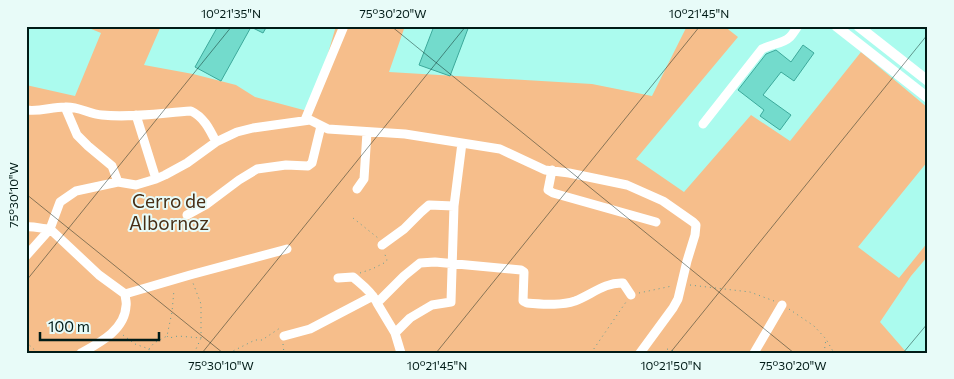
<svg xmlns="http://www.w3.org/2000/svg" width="954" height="379" font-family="Commissioner,sans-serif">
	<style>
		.green { fill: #f6be8b }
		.building { fill: #73dbcc; stroke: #3ca99b }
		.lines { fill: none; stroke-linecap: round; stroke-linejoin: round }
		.path { stroke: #639d94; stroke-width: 1; stroke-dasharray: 1 4; stroke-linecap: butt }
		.minor { stroke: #fff; stroke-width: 9 }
		.major { stroke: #fff; stroke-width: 10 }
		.ticks { fill: none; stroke: #001b17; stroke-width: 1; stroke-opacity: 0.45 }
		.labels { text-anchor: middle; stroke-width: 4; stroke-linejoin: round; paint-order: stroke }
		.park-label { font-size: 19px; fill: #472e15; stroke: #e8fbf8 }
		.neatline { fill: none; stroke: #001b17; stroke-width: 2 }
		.ticks-label { font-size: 12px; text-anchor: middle; fill: #001b17 }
	</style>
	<rect width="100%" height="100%" fill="#abfbee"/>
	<path class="green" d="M84,26H161L144,65L193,74L236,85L255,97L311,112L336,26H405L389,72L592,84L652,96L687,26H724L738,37L636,159L684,192L751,115L790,141L861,52L928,108V161L858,247L899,278L928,242V256L911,276L880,322L907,353H26V85L75,96L101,33Z"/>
	<path class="building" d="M218,26H267L263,33L251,27L221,81L195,67Z
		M434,26H469L450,76L419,65Z
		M803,45L814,53L794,81L781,72L763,95L791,115L780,130L760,116L764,110L738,90L766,54L776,50L791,62Z"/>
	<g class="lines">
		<path class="path" d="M353,218L378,238
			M360,273L372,269L386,262L387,260L384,252
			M690,285L750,292L774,301
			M639,293L672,286
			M789,309L814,326L826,339L834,353
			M123,335L135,344L149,349V353
			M167,336L169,338L178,336L201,338V304L193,283
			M26,342L38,353
			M283,344L284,353
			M149,349L154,343L167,336L172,312L174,290
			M667,349L681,353
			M198,353L196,349L201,338
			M229,353L255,340H262L280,328
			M591,353L626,302
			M824,353L826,339"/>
		<path class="minor" d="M65,107L77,135L88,146L112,166L118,182
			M26,110C40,112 51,107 65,107C78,106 89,114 102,115C131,118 162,113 191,111C204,117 210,130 216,142
			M136,115L156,179
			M305,120L344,26
			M703,124L762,49C771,44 783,44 790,37C793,34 795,30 798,26
			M552,170L548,190L553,193L656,222
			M357,189L364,179L367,132
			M187,215L207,204L239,180L257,169L286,165L308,166L312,163L321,126
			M26,227C34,226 42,229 50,229L99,275L125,294C125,298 127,302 126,306C125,330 99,343 81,353
			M382,245L404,229L421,212L429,205L454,206
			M26,256L50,229L60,202L76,191L118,182L136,185L156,179L165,175L187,163L216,142L237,132L253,128L310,120L328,129L405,134L500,149L545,170L569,173L627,185L663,201L693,222L696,225L695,235L687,261L678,299L673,308L640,353
			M338,278L353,277C361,284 371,291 376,301
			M125,294L190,275L287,249
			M395,333L410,318L432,305L451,302L454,206L462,143
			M284,336L310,329L373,296
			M401,353L395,333L377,303L404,276L420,263L435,262L521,270L524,272L523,301L527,303C543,304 560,306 575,301C591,295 605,282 623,283L631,295
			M754,353L782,305"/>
		<path class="major" d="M836,26L928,98
			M858,26L928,81"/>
	</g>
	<path class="ticks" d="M391,26L794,353M26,194L223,353M26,281L232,26M202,353L466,26M436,353L700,26M670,353L928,34M903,353L928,323"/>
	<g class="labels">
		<g class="park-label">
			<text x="169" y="208">Cerro de<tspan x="169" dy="22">Albornoz</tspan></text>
		</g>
	</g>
	<rect width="954" height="379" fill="none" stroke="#e8fbf8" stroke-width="55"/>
	<path d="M40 332v8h119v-8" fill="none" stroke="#001b17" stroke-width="2.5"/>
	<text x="48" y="332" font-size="15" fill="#001b17" stroke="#e8fbf8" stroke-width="4" paint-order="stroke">100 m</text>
	<rect x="28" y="28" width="898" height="324" class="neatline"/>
	<g class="ticks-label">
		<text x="231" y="18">10°21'35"N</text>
		<text x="393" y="18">75°30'20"W</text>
		<text x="699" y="18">10°21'45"N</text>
		<text transform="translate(14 195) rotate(-90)" y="4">75°30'10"W</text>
		<text x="221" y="370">75°30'10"W</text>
		<text x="437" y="370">10°21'45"N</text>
		<text x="671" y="370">10°21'50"N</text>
		<text x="793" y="370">75°30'20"W</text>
	</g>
</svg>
